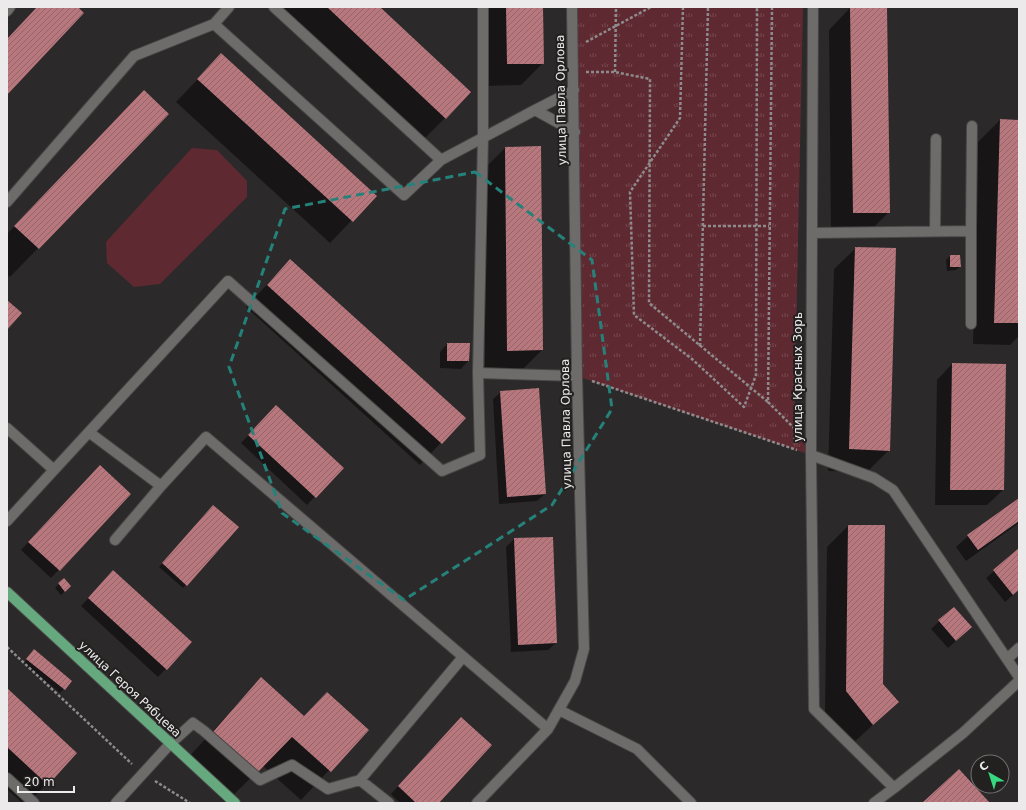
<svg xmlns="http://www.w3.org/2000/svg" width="1026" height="810" font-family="'DejaVu Sans',sans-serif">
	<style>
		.grass { fill: url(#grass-tufts) }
		.pitch { fill: #5f2931 }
		.shadow { fill: #0007 }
		.building { fill: url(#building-hatch) }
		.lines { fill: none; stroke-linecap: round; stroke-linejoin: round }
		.minor-casing { stroke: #494646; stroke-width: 12 }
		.major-casing { stroke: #494646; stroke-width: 12 }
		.path { stroke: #8e8b8c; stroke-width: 2.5; stroke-dasharray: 3 2; stroke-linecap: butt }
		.minor { stroke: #6e6b6b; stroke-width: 10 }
		.major { stroke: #66a97f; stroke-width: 10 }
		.marked { fill: none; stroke: #25827a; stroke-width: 3; stroke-dasharray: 8 5; stroke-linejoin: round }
		.labels { text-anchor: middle; stroke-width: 4; stroke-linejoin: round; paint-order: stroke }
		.street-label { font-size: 12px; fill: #eceaea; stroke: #232020 }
	</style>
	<defs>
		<pattern id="grass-tufts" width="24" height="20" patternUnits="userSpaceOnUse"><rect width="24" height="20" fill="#5f2931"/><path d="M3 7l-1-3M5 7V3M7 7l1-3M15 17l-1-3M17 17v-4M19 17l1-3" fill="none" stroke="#76484f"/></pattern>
		<pattern id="building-hatch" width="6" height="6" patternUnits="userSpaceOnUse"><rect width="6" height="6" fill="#b8777d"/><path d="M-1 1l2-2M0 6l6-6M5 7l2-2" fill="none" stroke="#90666a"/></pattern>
	</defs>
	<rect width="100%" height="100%" fill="#2c292a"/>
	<path class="grass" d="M571,7H803L794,428L811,455L577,376Z"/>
	<path class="pitch" d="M192,148L217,150L247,181V197L160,284L134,287L107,263L106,242Z"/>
	<path class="shadow" d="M268,7H379L445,118L417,146Z
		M484,7H542L543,63L521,85L485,86Z
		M850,8L889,212L867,234H831L829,30Z
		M221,55L375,196L330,243L176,102Z
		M168,114L10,277L7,275V234L116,120Z
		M1000,120L1019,121V336L1010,345L973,344L978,142Z
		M540,147L542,350L520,372H485L483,170L505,148Z
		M856,248L889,450L867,472L828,471L834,269Z
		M950,256L960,267L956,270L947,271L946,260Z
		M290,260L464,418L420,465L246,307Z
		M447,344L468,361L461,369L440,368V352Z
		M952,364L1005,365L1003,490L987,505H935L937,380Z
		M501,392L545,494L537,501L499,504L493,399Z
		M269,414L342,468L307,505L241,443Z
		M92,474L130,494L51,578L21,550Z
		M1019,499V523L966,561L956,547L968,536Z
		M209,510L186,585L183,588L159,567Z
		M848,526L882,684L898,702L851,745L825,713L827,547Z
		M514,539L556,643L548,650L511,652L506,547Z
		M1019,549V590L1005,602L986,578Z
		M64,579L70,586L61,595L55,588Z
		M106,579L191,642L158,677L81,606Z
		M953,608L963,635L948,648L931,629Z
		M31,654L71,681L60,693L24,663Z
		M261,679L303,717L367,730L301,800L263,766L225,803L185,761Z
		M7,689L76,753L28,803H22L7,789Z
		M453,726L438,803H400L391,794Z"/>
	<path class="building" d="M37,7H78L84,13L7,95V39Z
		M327,7H380L471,92L446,119Z
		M506,7H543L544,64H507Z
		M850,7H887L890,213H853Z
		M221,53L377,196L353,222L197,79Z
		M144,90L169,114L39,249L14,226Z
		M1000,119L1019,120V323H994Z
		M541,146L543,350L507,351L505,147Z
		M855,247L896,248L890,451L849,449Z
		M950,255H960L961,267H950Z
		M290,259L466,418L442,444L267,285Z
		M7,300L22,313L7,330Z
		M447,343H470L469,361H447Z
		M952,363L1006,364L1004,490H950Z
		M539,388L546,494L507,497L500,391Z
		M276,405L344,468L316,498L248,435Z
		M100,465L131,494L60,571L28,542Z
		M1019,498V521L978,550L967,535Z
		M213,505L239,527L187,586L162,563Z
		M848,525H885L883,684L899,702L873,725L846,691Z
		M553,537L557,643L518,645L514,538Z
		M1019,548V590L1013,595L993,570Z
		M113,570L192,642L167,670L88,598Z
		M64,578L71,586L65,592L58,583Z
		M954,607L972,627L956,641L938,620Z
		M34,649L72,681L65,690L26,659Z
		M261,677L304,716L327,692L369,730L331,772L292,737L255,775L213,732Z
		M7,688L77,753L48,785L7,747Z
		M461,717L492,745L439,803H416L398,786Z
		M959,769L990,803H922Z"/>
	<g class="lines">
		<defs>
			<path id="minor" d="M229,7L214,24L404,195L441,160
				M274,7L441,160L535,110
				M483,7V137L478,373L577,376
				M813,7L811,455L874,478L893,490L1019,677
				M7,11L10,7
				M574,90L535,110L575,132
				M7,202L134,56L214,24
				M935,231L936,139
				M971,231L972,126
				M812,233L971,231V324
				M7,428L54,470
				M90,433L161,486L206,437L548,729
				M811,455L814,709L894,788L963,733L1019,681
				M7,521L228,281L442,471L480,455L478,373
				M115,540L161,486
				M1007,659L1019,648
				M559,710L637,749L691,803
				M7,778L34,803
				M360,780L463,657
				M116,803L170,744L193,723L204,731L260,780L292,765L328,789L360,780L389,803
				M477,803L548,729L575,681L584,649L577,376L572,7
				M874,803L894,788"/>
			<path id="major" d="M7,592L235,803"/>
		</defs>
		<use href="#minor" class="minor-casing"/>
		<use href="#major" class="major-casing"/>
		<path class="path" d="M683,7L680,118L630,192L634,315L692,359L744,407L756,375L757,7
			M772,7L768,402L794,428L795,445
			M586,42L651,7
			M586,72H615L650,79L649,303L768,402
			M615,72L616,7
			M703,226H769
			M700,346L708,7
			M592,381L797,450
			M7,647L132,764
			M155,781L190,803"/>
		<use href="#minor" class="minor"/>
		<use href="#major" class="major"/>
	</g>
	<path class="marked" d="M475,172L592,260L612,409L552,505L404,600L282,513L229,367L285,209Z"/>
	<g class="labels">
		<g class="street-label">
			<text transform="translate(561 100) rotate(-91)" y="4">улица Павла Орлова</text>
			<text transform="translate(798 377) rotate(-90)" y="4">улица Красных Зорь</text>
			<text transform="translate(566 424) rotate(-91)" y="4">улица Павла Орлова</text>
			<text transform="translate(130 689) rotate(43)" y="4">улица Героя Рябцева</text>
		</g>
	</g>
	<rect width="1026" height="810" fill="none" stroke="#eceaea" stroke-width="16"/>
	<g transform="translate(990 774) rotate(321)"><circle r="19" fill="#232020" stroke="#737171"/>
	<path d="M0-3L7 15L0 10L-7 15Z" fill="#36d880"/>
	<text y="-6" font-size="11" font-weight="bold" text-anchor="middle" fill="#eceaea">С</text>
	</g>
	<path d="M18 786v6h56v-6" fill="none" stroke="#eceaea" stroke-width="2"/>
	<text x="24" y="786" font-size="12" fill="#eceaea" stroke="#232020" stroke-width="3" paint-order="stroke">20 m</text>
</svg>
